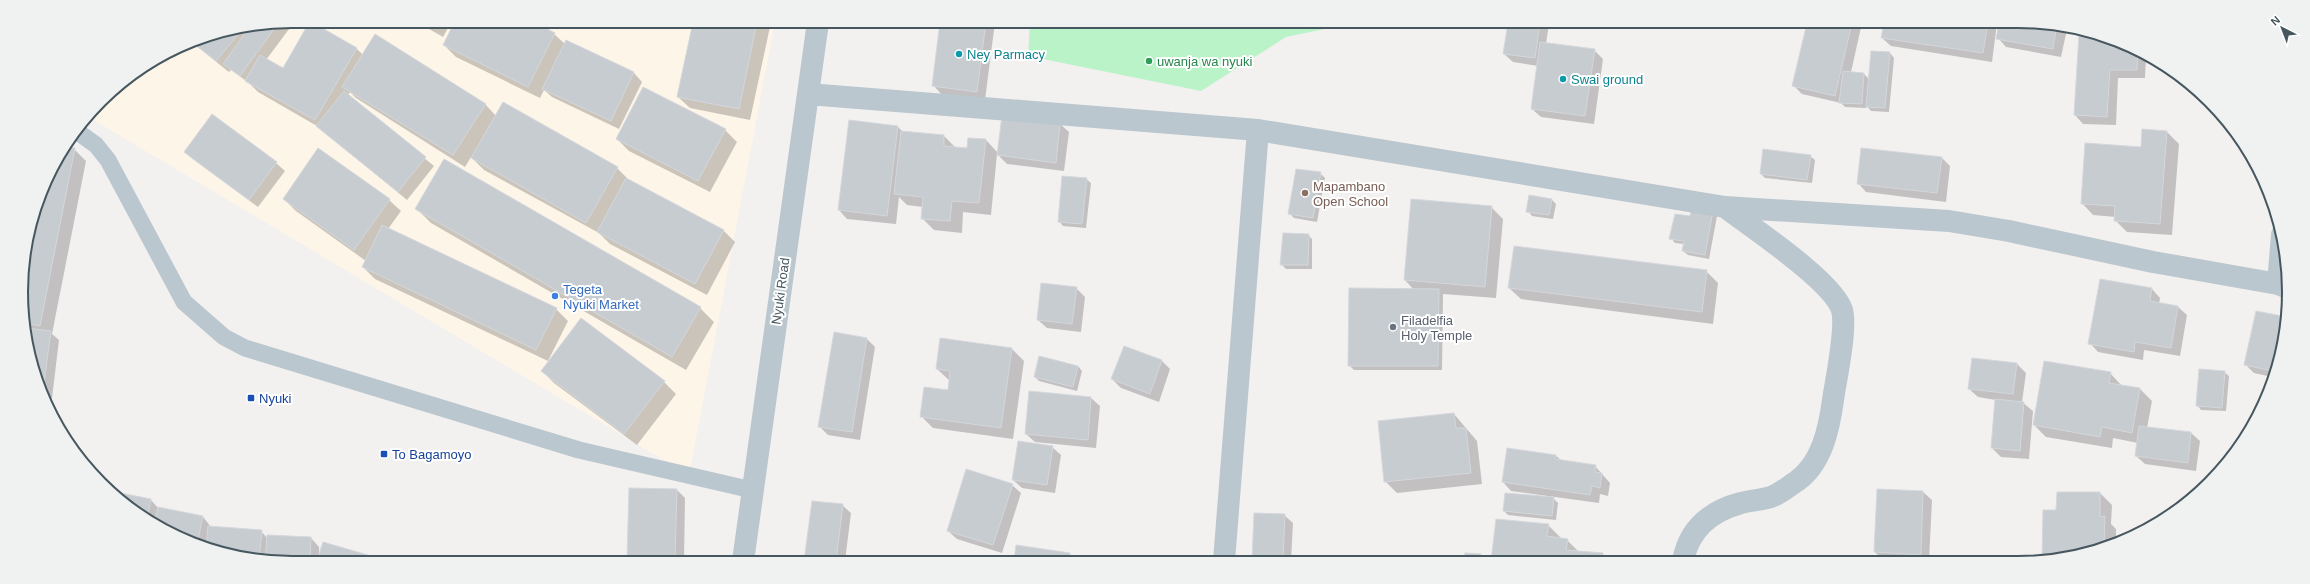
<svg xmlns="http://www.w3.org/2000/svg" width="2310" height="584" font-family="Arial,sans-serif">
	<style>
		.commercial { fill: #fef5e9 }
		.green { fill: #bbf3c9 }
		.shadow { fill: #0003 }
		.building { fill: #c7ccd0; stroke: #d4d7dc }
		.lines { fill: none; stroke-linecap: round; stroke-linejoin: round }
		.lane { stroke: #bac7ce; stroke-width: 17 }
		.street { stroke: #bac7ce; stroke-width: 22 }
		.culture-dot { fill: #0f9aa8; stroke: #fff; stroke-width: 1.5 }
		.leisure-dot { fill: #2e9e5b; stroke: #fff; stroke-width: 1.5 }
		.education-dot { fill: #8d6e63; stroke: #fff; stroke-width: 1.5 }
		.shop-dot { fill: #3f7fe0; stroke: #fff; stroke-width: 1.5 }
		.worship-dot { fill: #6b7280; stroke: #fff; stroke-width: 1.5 }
		.transit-dot { fill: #1a4fb4; stroke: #fff; stroke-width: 1.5 }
		.labels { text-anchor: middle; stroke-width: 4; stroke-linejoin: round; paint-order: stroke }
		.culture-label { font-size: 13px; fill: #0d838f; stroke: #fff; text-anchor: start }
		.leisure-label { font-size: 13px; fill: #27864d; stroke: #fff; text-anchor: start }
		.education-label { font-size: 13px; fill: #785e54; stroke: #fff; text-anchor: start }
		.shop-label { font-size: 13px; fill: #366cbe; stroke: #fff; text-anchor: start }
		.street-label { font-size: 13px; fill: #46575f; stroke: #fff }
		.worship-label { font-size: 13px; fill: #5b616d; stroke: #fff; text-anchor: start }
		.transit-label { font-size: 13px; fill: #164399; stroke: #fff; text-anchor: start }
		.rim { fill: none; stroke: #46575f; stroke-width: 2 }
	</style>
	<rect width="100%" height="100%" fill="#f3f0f0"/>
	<path class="commercial" d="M292,21L775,22L689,475L87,116L113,88L189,42L239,26Z"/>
	<path class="green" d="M1030,22H1358L1286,37L1201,91L1028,56Z"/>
	<path class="shadow" d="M295,21L266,60L283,70L356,48L363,55L485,104L496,116L617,168L629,180L723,230L735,242L707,295L610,244L599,233L484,170L471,157L465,167L356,98L350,92L348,96L434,166L407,200L317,126L258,92L249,83L231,70L229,72L190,41L239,26Z
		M415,21H452L443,37Z
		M694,22H771L750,120L690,108L678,97Z
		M941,22H995L985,100L942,95L934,86Z
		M1509,23H1549L1546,44L1594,50L1603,59L1594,124L1541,117L1532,109L1538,66L1513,62L1504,54Z
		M1808,23H1862L1851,72L1864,74L1869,79L1890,53L1894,58L1889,112L1871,111L1866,105V108L1845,107L1841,103L1802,94L1793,85Z
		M1885,23H1997L1992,62L1891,46L1882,38Z
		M2000,23H2054L2064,26L2067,29L2061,57L2006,47L1998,38Z
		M554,34L565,44L567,41L634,73L642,82L619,129L552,97L544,90L540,98L456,57L444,45Z
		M2080,35L2109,37L2115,40L2121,48H2134L2146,57L2145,78H2118L2116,125L2083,124L2075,115Z
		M125,81L99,110L96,107L113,88Z
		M849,121L898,127L903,132L944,136L956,148L968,149L986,140L998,153L1060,124L1069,132L1064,171L1007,164L997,154L991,215L963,212L962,233L934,230L922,218L923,207L907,205L899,197L896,224L847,219L839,210Z
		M725,130L737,142L710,192L629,151L617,139Z
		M2167,132L2179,144L2172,235L2127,232L2115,220L2116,217L2093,215L2082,203L2142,148Z
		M65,147L74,149L86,161L52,334L59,340L52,398L44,397L30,362L22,274L30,222L49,172Z
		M185,152L276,163L285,171L258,207L194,160Z
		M1810,156L1815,160L1812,183L1765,178L1761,174Z
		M1942,158L1950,166L1946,202L1866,192L1858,183Z
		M1320,173L1325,178L1317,222L1294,218L1290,214Z
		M1086,179L1091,183L1086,228L1063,226L1059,221Z
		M284,199L389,200L401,211L388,229L556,309L568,321L548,361L375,279L363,267L366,261L296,211Z
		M1552,200L1556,204L1553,219L1532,216L1528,211Z
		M1491,207L1503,219L1496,298L1443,294L1442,370H1354L1349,365L1414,290L1405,280Z
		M1693,208L1717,216L1709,259L1688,255L1683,251L1684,244L1675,243L1671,238L1691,218Z
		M417,209L700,308L714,322L686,370L431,223Z
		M1308,235L1312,239V269H1286L1281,264Z
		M1706,271L1718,283L1713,324L1521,299L1509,288Z
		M1076,288L1085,297L1081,332L1047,328L1038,320Z
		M2152,289L2160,298L2159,304L2178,307L2187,315L2180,356L2144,350L2143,360L2098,352L2090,343Z
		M2287,328L2272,377L2254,373L2245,364Z
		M867,339L875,347L860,440L828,435L819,426Z
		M1012,349L1024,361L1013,439L933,428L921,416L948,391L950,381L937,369Z
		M1973,359L2017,364L2026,373L2022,402L2033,411L2029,459L2001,457L1992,448L1996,400L1978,397L1969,389Z
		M1162,361L1170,369L1159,402L1121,388L1112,379Z
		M1078,366L1082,371L1077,391L1039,381L1035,377Z
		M542,371L664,382L676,394L637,445L554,383Z
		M2224,372L2229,376L2226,411L2201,410L2197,405Z
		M2110,373L2122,386L2140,389L2152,401L2147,428L2191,433L2200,441L2196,471L2145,464L2136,456L2138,443L2113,438L2112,448L2046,437L2034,425Z
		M1030,392L1091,398L1100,406L1096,448L1035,442L1026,434Z
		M1454,414L1477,441L1482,484L1397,493L1385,481Z
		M1052,447L1061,455L1055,493L1022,488L1013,480Z
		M1508,449L1556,456L1561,460L1595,466L1610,483L1608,496L1600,494L1599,503L1511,491L1503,482Z
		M1012,485L1021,493L1002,553L957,539L948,531Z
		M677,490L685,498L684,561H629L628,559Z
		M1878,490L1923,492L1932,500L1929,561H1884L1875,552Z
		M2100,493L2112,505L2111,524L2116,529V542L2053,561L2057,511Z
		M1506,494L1552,497L1558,503L1556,520L1508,515L1504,511Z
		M115,497L151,500L159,509L203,517L211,527L261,531L267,538H311L319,547V557L324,544L382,561H256L205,549L157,527Z
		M842,505L851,513L845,561H805Z
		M1284,515L1293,523L1291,561H1253Z
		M1548,525L1560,537V539L1567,540L1579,552L1602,554L1609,561H1492Z
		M1069,553L1076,561H1015Z
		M1481,555L1485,561H1465Z"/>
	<path class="building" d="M310,21L357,48L315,120L245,81L260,55L283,68Z
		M455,21H532L555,33L528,87L443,45Z
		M279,22L240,76L223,64L251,25Z
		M693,22H757L739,109L677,97Z
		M940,22H986L977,92L932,86Z
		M1508,23H1540L1535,58L1503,54Z
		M1807,23H1852L1835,96L1792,86Z
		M1884,23H1988L1983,53L1881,38Z
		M1999,23L2057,24L2053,49L1996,39Z
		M239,26H245L216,61L191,41Z
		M375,34L486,104L453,155L342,87Z
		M2079,34L2107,36L2112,39L2111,47H2131L2138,50L2137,70H2110L2107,117L2074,115Z
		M566,40L634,72L611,121L542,89Z
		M1540,42L1595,49L1585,116L1531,109Z
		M1871,51L1890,52L1885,108L1866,107Z
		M1843,71L1864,73L1862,104L1839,103Z
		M643,87L726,129L698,181L616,139Z
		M344,91L426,157L398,192L316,126Z
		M503,102L618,167L586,223L471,158Z
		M212,114L277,162L249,200L184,152Z
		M1002,116L1060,123L1056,163L997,155Z
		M849,120L898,126L887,216L838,210Z
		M2142,129L2167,131L2160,224L2114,221L2115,206L2081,204L2085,143L2141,147Z
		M901,131L944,135V146L967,148L968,138L986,139L979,203L952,201L950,221L921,219L923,197L894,194Z
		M65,146L75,148L40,326L26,323L22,274L30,222L49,172Z
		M318,148L390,199L354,250L283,199Z
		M1861,148L1942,157L1937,193L1857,184Z
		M1763,149L1811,155L1807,180L1760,174Z
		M444,159L701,307L672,357L415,209Z
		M1296,169L1321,172L1313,218L1288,214Z
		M1062,176L1087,178L1082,224L1058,222Z
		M626,178L724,230L695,284L597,232Z
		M1529,195L1552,199L1549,215L1526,212Z
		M1411,199L1492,206L1485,287L1404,280Z
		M1692,207L1713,211L1705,255L1682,251L1684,241L1669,239L1675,214L1690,216Z
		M382,225L557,308L536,350L362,267Z
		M1283,233L1309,234L1308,265H1280Z
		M1514,246L1707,270L1702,312L1508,288Z
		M2100,279L2152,288L2150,301L2178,306L2171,348L2135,342L2134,352L2088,344Z
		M1041,283L1077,287L1072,324L1037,320Z
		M1349,288L1439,289L1438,366H1348Z
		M2256,311L2287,317V328L2273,371L2244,365Z
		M581,318L665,381L624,434L541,371Z
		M27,328L51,331L43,390H41L30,362Z
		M834,332L867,338L852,432L818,427Z
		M940,338L1012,348L1001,428L920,417L924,387L948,390L950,371L936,369Z
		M1124,346L1162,360L1150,394L1111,379Z
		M1039,356L1078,366L1073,387L1034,377Z
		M1972,358L2017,363L2013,394L1968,389Z
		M2044,361L2111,372L2109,383L2140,388L2132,433L2102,427L2100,437L2033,425Z
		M2199,369L2225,371L2222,408L2196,406Z
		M1029,391L1091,397L1088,440L1025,434Z
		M1995,399L2024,402L2020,451L1991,448Z
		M1454,413L1456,428H1466L1471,473L1384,482L1378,421Z
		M2139,426L2191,432L2188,463L2135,456Z
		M1018,441L1053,446L1047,485L1012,480Z
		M1507,448L1556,455L1555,459L1596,465L1595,472L1602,473L1600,488L1592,486L1590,495L1502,482Z
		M966,469L1013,484L993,545L947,531Z
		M629,488L677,489L675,560L627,559Z
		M1877,489L1923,491L1921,555L1874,552Z
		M115,492L151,499L147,520L114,497Z
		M2057,492H2100V517L2105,516L2104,545L2053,561H2042L2043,510H2056Z
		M1505,493L1554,497L1552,516L1503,511Z
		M812,501L843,504L836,561H804Z
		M158,507L203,516L197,545L154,525Z
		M1254,513L1285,514L1283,561H1252Z
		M1496,519L1549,524L1547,536L1568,539L1566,550L1603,553L1602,561H1491Z
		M208,526L262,530L259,561L206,549Z
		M267,535L311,537L310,561H265Z
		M323,542L385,560L317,561Z
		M1016,545L1070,553L1068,561H1014Z
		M1465,553L1481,554V561H1464Z"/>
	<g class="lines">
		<path class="lane" d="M75,130L96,145L108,160L184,302L224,337L245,348L579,450L752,490"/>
		<path class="street" d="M808,94L1258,130L1725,207L1949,221L2009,231L2153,262L2278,284L2288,288
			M2278,284L2282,235
			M743,561L818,22
			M1224,561L1258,130
			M1683,561C1689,528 1711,511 1741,503C1751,500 1762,500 1771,497C1780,494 1789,486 1797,481C1822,463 1829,429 1833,400C1836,379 1847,329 1842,310C1833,281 1751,227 1725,207"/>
	</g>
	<g class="culture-dot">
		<circle cx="959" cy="54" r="4"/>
		<circle cx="1563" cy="79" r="4"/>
	</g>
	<circle class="leisure-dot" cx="1149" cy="61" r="4"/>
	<circle class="education-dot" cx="1305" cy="193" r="4"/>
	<circle class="shop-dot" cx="555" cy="296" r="4"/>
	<circle class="worship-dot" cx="1393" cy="327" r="4"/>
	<g class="transit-dot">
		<rect x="247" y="394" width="8" height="8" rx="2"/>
		<rect x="380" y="450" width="8" height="8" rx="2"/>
	</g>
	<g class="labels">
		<g class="culture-label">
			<text x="967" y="59">Ney Parmacy</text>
			<text x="1571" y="84">Swai ground</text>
		</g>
		<g class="leisure-label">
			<text x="1157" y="66">uwanja wa nyuki</text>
		</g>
		<g class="education-label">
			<text x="1313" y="191">Mapambano<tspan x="1313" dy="15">Open School</tspan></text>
		</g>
		<g class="shop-label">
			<text x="563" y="294">Tegeta<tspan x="563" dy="15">Nyuki Market</tspan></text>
		</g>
		<g class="street-label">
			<text transform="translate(780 291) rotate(-82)" y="5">Nyuki Road</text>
		</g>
		<g class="worship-label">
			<text x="1401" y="325">Filadelfia<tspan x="1401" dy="15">Holy Temple</tspan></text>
		</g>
		<g class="transit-label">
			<text x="259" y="403">Nyuki</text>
			<text x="392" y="459">To Bagamoyo</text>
		</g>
	</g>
	<path d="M0 0H2310V584H0ZM292 28H2018A264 264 0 0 1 2282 292V292A264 264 0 0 1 2018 556H292A264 264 0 0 1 28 292V292A264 264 0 0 1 292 28Z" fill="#f0f2f2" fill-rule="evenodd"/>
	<path class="rim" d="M292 28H2018A264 264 0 0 1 2282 292V292A264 264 0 0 1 2018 556H292A264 264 0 0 1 28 292V292A264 264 0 0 1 292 28Z"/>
	<g transform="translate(2282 28) rotate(318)" stroke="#ffffff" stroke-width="3" paint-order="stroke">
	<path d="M0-3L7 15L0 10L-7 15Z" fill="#46575f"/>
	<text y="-6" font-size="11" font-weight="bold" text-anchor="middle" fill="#46575f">N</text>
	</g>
</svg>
